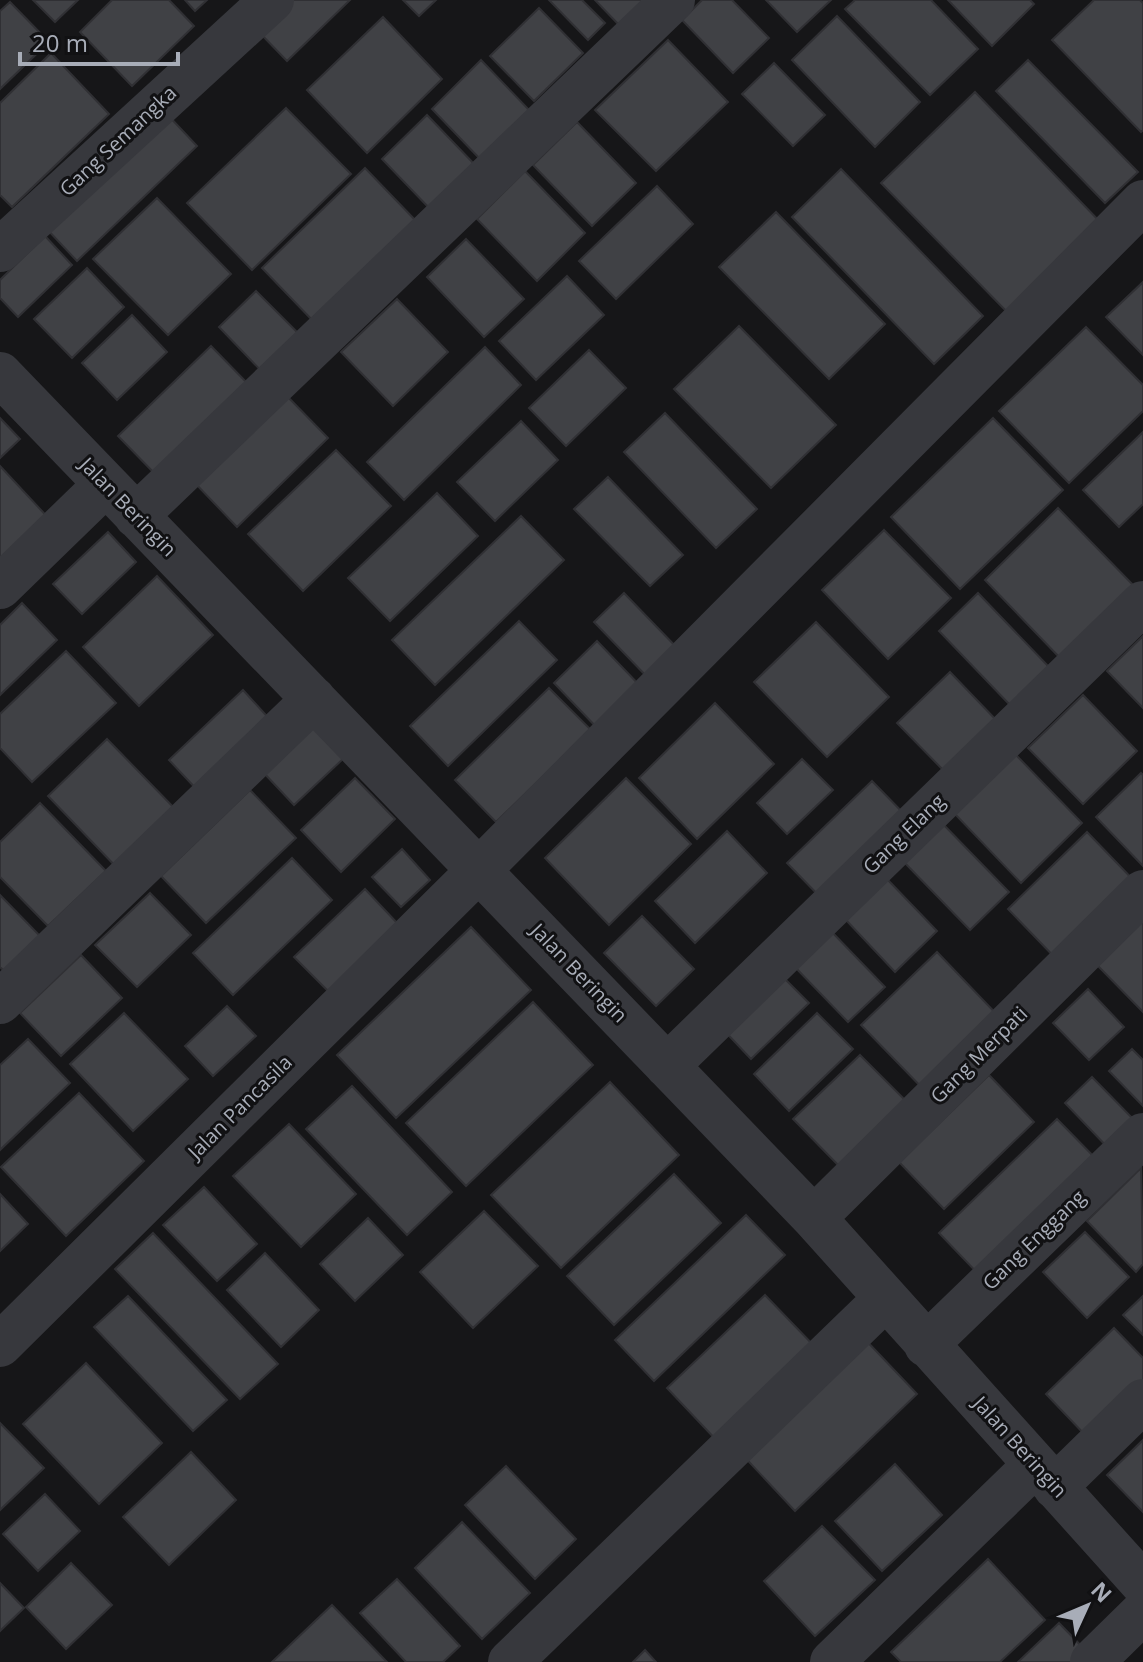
<svg xmlns="http://www.w3.org/2000/svg" width="1143" height="1662" font-family="'Open Sans',sans-serif">
	<style>
		.building { fill: #404145; stroke: #303034; stroke-width: 2 }
		.lines { fill: none; stroke-linecap: round; stroke-linejoin: round }
		.minor { stroke: #37383d; stroke-width: 44 }
		.labels { text-anchor: middle; stroke-width: 6; stroke-linejoin: round; paint-order: stroke }
		.street-label { font-size: 20px; fill: #a8adb8; stroke: #111113 }
	</style>
	<rect width="100%" height="100%" fill="#161618"/>
	<path class="building" d="M33,0H78L55,22Z
		M112,0H169L194,26L132,86L80,32Z
		M185,0H207L195,11Z
		M286,0H350L287,61L256,29Z
		M403,0H436L419,16Z
		M549,0H582L605,23L588,40Z
		M595,0H647L620,26Z
		M702,0H732L769,38L733,73L682,20Z
		M766,0H831L797,32Z
		M855,0H931L978,49L930,95L845,9Z
		M948,0H1030L1034,4L992,46Z
		M1094,0H1140L1143,3V130L1141,132L1052,40Z
		M10,2L49,42L0,89V11Z
		M539,8L583,53L534,101L490,56Z
		M837,16L920,102L875,147L792,60Z
		M383,17L442,79L367,153L307,90Z
		M668,40L728,102L656,171L595,110Z
		M51,53L109,114L12,207L0,195V103Z
		M481,60L531,112L481,160L432,109Z
		M1028,60L1138,172L1105,203L996,91Z
		M774,63L825,115L793,146L742,94Z
		M975,92L1104,226L1011,316L881,183Z
		M286,108L351,174L252,270L187,203Z
		M164,111L197,146L77,261L44,226Z
		M427,115L478,168L433,212L382,159Z
		M577,122L636,183L592,226L533,165Z
		M365,168L418,223L315,323L262,268Z
		M841,169L983,316L934,364L792,217Z
		M525,171L585,233L537,281L477,219Z
		M657,186L693,224L616,299L579,261Z
		M157,198L231,274L168,335L93,259Z
		M776,212L885,324L829,379L719,267Z
		M45,236L72,265L18,317L0,298V280Z
		M466,239L524,299L484,337L427,277Z
		M87,268L124,307L72,358L34,319Z
		M567,276L604,315L536,380L499,341Z
		M1143,282V355L1106,317Z
		M256,291L306,341L268,378L219,327Z
		M397,299L448,352L393,406L341,352Z
		M132,315L167,352L117,400L82,363Z
		M739,326L836,425L771,488L674,389Z
		M1086,327L1143,385V411L1069,483L999,411Z
		M211,346L252,388L159,478L118,436Z
		M485,347L521,385L404,500L367,462Z
		M589,350L626,388L566,446L529,408Z
		M284,393L328,438L237,527L193,481Z
		M665,413L757,509L716,548L624,452Z
		M0,418L20,439L0,458Z
		M993,418L1063,490L960,589L891,517Z
		M521,421L558,460L495,521L457,482Z
		M1143,432V504L1119,527L1083,490Z
		M336,450L391,506L303,591L248,534Z
		M0,466L54,524L0,576Z
		M608,477L683,555L650,586L574,509Z
		M437,493L478,536L390,621L348,578Z
		M1058,508L1136,588L1062,660L985,580Z
		M521,516L564,560L435,685L392,640Z
		M884,530L951,598L888,659L822,590Z
		M108,532L136,562L82,614L53,584Z
		M157,576L213,635L139,706L83,647Z
		M624,593L683,654L653,683L594,622Z
		M978,593L1049,667L1010,705L939,631Z
		M22,603L57,640L0,695V625Z
		M519,621L557,660L448,766L410,726Z
		M816,622L889,697L827,757L754,682Z
		M1143,636V708L1107,671Z
		M597,641L645,691L602,733L554,683Z
		M66,651L116,703L32,782L0,748V714Z
		M950,672L999,723L947,774L897,723Z
		M549,688L591,730L496,822L455,780Z
		M243,690L274,724L201,794L169,760Z
		M1083,695L1137,751L1083,804L1028,748Z
		M715,703L774,764L697,839L639,778Z
		M312,724L344,758L294,805L262,771Z
		M107,739L181,815L121,872L48,796Z
		M1015,754L1082,823L1021,883L954,813Z
		M802,759L833,790L787,834L757,803Z
		M1141,773L1143,775V866L1096,817Z
		M355,778L395,819L341,872L301,830Z
		M626,778L691,844L609,925L545,858Z
		M872,781L912,822L827,904L787,863Z
		M250,790L296,838L206,923L161,876Z
		M40,803L106,871L48,926L0,877V842Z
		M940,821L1009,892L970,930L901,859Z
		M727,831L767,873L695,943L655,901Z
		M1087,832L1143,890L1064,967L1008,909Z
		M402,849L430,880L401,907L372,877Z
		M292,858L332,900L233,995L193,953Z
		M887,879L937,931L895,972L845,919Z
		M365,889L399,925L329,992L294,957Z
		M150,893L191,935L137,987L95,945Z
		M0,895L40,936L4,971L0,967Z
		M642,916L694,969L656,1006L604,953Z
		M1143,921V1012L1097,965Z
		M471,927L531,990L396,1118L337,1055Z
		M828,928L885,987L848,1022L791,963Z
		M937,952L1006,1024L931,1097L861,1025Z
		M81,955L122,998L61,1056L20,1013Z
		M773,967L809,1003L751,1059L716,1022Z
		M1088,989L1124,1027L1089,1060L1053,1023Z
		M533,1002L593,1065L466,1186L406,1123Z
		M227,1006L256,1036L213,1076L185,1046Z
		M124,1013L188,1079L133,1131L70,1064Z
		M817,1013L853,1049L789,1111L754,1074Z
		M28,1039L70,1083L0,1150V1065Z
		M1132,1049L1143,1060V1106L1109,1071Z
		M860,1055L908,1103L841,1168L793,1119Z
		M989,1075L1034,1122L944,1209L899,1162Z
		M1092,1077L1140,1126L1113,1153L1065,1103Z
		M610,1082L679,1155L561,1268L491,1195Z
		M352,1086L452,1192L407,1235L306,1129Z
		M79,1093L144,1161L66,1236L1,1167Z
		M1057,1119L1104,1167L986,1282L939,1233Z
		M289,1124L356,1194L301,1247L233,1176Z
		M1141,1168L1143,1264L1136,1272L1087,1221Z
		M674,1174L721,1223L614,1325L567,1276Z
		M204,1187L257,1244L217,1281L163,1225Z
		M0,1194L28,1224L0,1251Z
		M484,1211L538,1266L473,1328L420,1272Z
		M746,1215L785,1255L654,1381L615,1340Z
		M368,1218L403,1255L355,1301L320,1264Z
		M1085,1232L1129,1277L1087,1318L1043,1272Z
		M153,1233L278,1364L240,1399L115,1269Z
		M265,1253L319,1310L281,1347L227,1290Z
		M765,1295L818,1350L720,1444L667,1388Z
		M128,1296L227,1400L193,1431L94,1327Z
		M1143,1296V1335L1123,1315Z
		M1114,1328L1143,1358V1385L1088,1438L1046,1394Z
		M859,1333L917,1394L795,1511L737,1449Z
		M86,1363L162,1443L99,1504L23,1424Z
		M0,1423L44,1468L0,1510Z
		M1143,1440V1512L1107,1475Z
		M191,1452L236,1500L169,1565L123,1517Z
		M895,1464L942,1515L882,1571L835,1521Z
		M506,1466L576,1539L535,1579L465,1505Z
		M45,1494L80,1531L38,1571L3,1534Z
		M462,1522L530,1593L482,1639L415,1568Z
		M822,1526L875,1580L815,1636L764,1581Z
		M988,1559L1045,1620L1000,1662H901L891,1652Z
		M71,1563L112,1605L66,1649L26,1607Z
		M397,1579L460,1646L443,1662H406L360,1613Z
		M0,1583L24,1608L0,1631Z
		M332,1605L387,1662H272Z
		M1059,1623L1090,1655L1082,1662H1018Z
		M645,1650L656,1662H633Z"/>
	<g class="lines">
		<path class="minor" d="M0,250L272,0
			M0,374L814,1218L1143,1584
			M136,516L673,0
			M0,587L106,484
			M0,1002L314,699
			M667,1066L1143,603
			M814,1218L1143,892
			M0,1345L480,869L1143,202
			M926,1345L1143,1135
			M1055,1487L1143,1401
			M510,1662L885,1299
			M832,1662L1035,1465
			M1092,1662L1143,1612"/>
	</g>
	<g class="labels">
		<g class="street-label">
			<text transform="translate(118 141) rotate(-43)" y="7">Gang Semangka</text>
			<text transform="translate(128 507) rotate(46)" y="7">Jalan Beringin</text>
			<text transform="translate(904 834) rotate(-44)" y="7">Gang Elang</text>
			<text transform="translate(579 973) rotate(46)" y="7">Jalan Beringin</text>
			<text transform="translate(979 1055) rotate(-45)" y="7">Gang Merpati</text>
			<text transform="translate(240 1107) rotate(-45)" y="7">Jalan Pancasila</text>
			<text transform="translate(1034 1240) rotate(-44)" y="7">Gang Enggang</text>
			<text transform="translate(1020 1447) rotate(48)" y="7">Jalan Beringin</text>
		</g>
	</g>
	<g transform="translate(1087 1606) rotate(46)" stroke="#111113" stroke-width="6" paint-order="stroke">
	<path d="M0-6L14 30L0 20L-14 30Z" fill="#a8adb8"/>
	<text y="-12" font-size="22" font-weight="bold" text-anchor="middle" fill="#a8adb8">N</text>
	</g>
	<path d="M20 52v12h158v-12" fill="none" stroke="#a8adb8" stroke-width="4"/>
	<text x="32" y="52" font-size="24" fill="#a8adb8" stroke="#111113" stroke-width="6" paint-order="stroke">20 m</text>
</svg>
